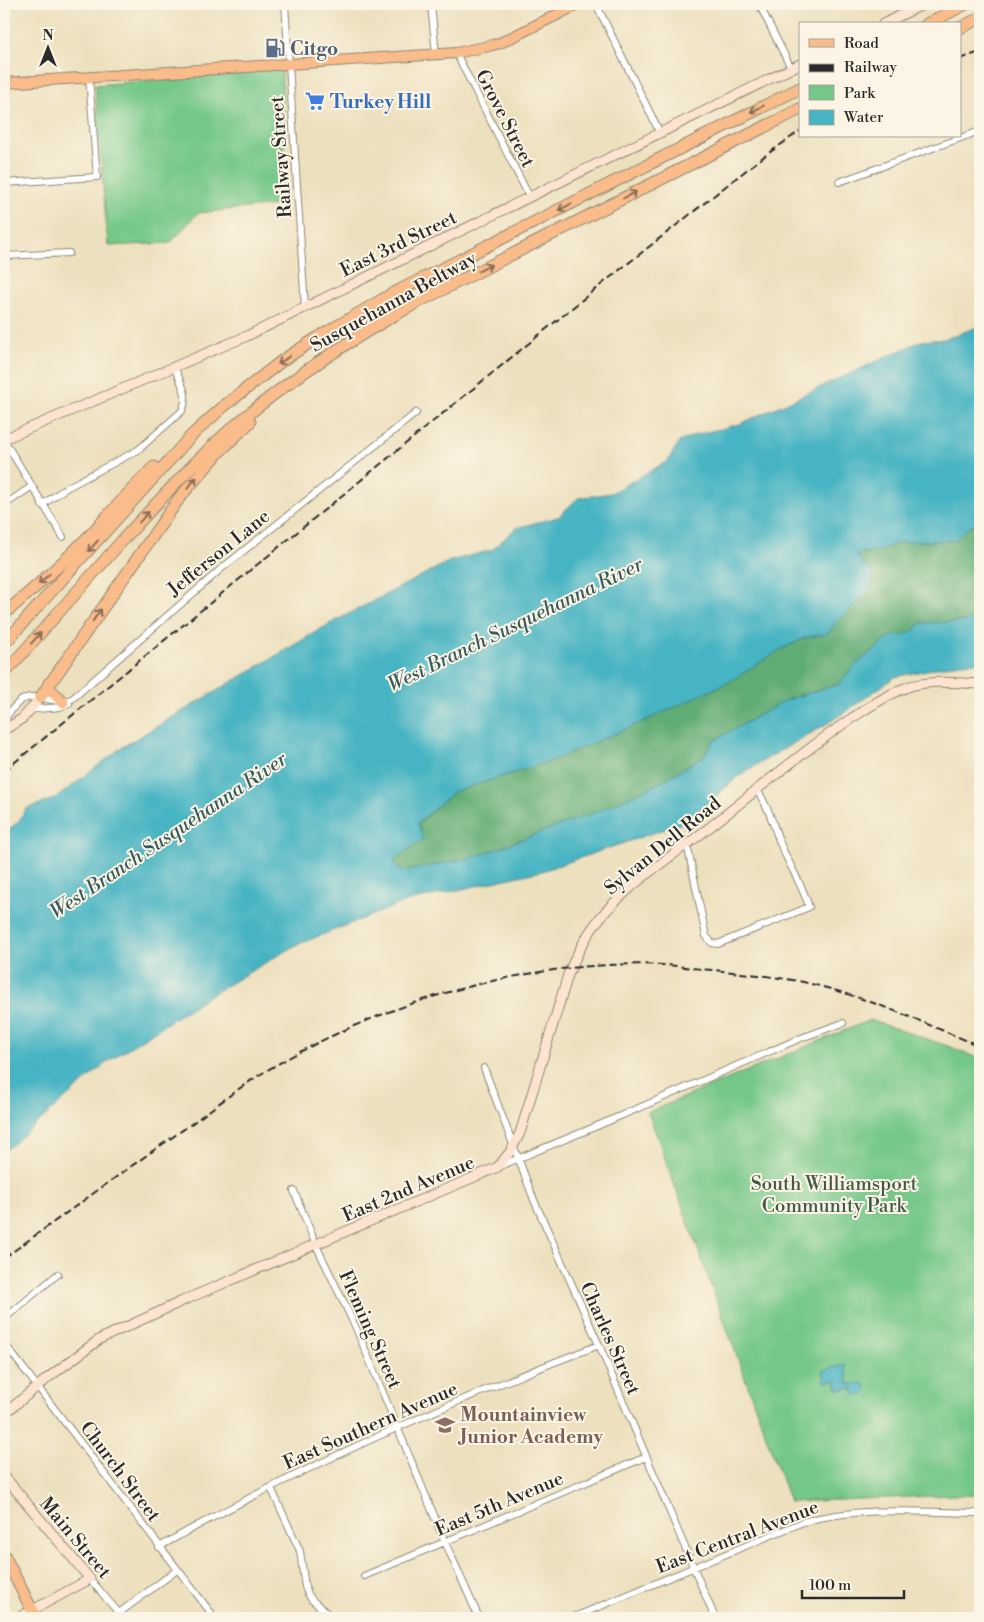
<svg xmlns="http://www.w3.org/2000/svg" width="984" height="1622" font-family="'Libre Bodoni',serif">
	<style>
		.green { fill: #75c789; stroke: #50795a }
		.forest { fill: #60ac75; stroke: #466c50 }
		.water { fill: #47b4c3; stroke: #397077 }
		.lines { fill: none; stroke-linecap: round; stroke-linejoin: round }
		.stream { stroke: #47b4c3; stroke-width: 2 }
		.street-casing { stroke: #8c8674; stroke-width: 8 }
		.secondary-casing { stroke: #8c8674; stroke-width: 11 }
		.primary-casing { stroke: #8c8674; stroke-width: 12 }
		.highway-casing { stroke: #8c8674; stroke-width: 13 }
		.street { stroke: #fff; stroke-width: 6 }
		.secondary { stroke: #fde4d0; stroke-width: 9 }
		.primary { stroke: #f9bc8a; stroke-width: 10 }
		.highway { stroke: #f9bc8a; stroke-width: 11 }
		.rail { stroke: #2b2b2b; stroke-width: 2; stroke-dasharray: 8 4; stroke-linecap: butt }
		.oneway { stroke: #886c56 }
		.labels { text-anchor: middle; stroke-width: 4; stroke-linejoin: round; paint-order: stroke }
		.service-label { font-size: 19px; font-weight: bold; fill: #4e5e75; stroke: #fcf5e5; text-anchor: start }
		.shop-label { font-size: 19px; font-weight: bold; fill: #366cbe; stroke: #fcf5e5; text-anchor: start }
		.street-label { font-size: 19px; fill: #2b2b2b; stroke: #fcf5e5 }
		.park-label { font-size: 19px; fill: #415a47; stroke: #fcf5e5 }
		.education-label { font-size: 19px; font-weight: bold; fill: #785e54; stroke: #fcf5e5; text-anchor: start }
		.water-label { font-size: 20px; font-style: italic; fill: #355b60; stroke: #fcf5e5 }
	</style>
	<rect width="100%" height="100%" fill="#fcf5e5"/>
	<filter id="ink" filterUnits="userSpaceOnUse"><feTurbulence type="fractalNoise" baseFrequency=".02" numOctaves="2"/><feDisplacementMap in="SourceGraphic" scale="10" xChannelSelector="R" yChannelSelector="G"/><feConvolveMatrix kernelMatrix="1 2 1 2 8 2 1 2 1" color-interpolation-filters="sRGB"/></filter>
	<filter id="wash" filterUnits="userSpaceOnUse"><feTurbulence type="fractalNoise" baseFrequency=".0096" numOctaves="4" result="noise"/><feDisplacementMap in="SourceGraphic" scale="20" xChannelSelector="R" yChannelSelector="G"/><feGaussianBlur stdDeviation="1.12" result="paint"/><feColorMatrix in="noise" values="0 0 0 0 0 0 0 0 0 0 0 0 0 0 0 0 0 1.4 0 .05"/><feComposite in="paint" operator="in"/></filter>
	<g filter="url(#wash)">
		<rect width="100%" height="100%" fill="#ede0be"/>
		<path class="green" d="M282,69L285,204L198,213L170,243L108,246L95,85Z
			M870,1020L948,1046L980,1059V1494L790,1502L648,1112Z"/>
		<path class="forest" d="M980,523V617L961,622L921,623L915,630L855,665L839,684L786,700L713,741L704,756L661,782L596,812L477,856L407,871L398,868L394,860L422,839L418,824L453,792L551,761L807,637L827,634L873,572L864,565L856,554L879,551L901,542L955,540L969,526Z"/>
		<path class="water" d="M980,326V523L969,526L955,540L901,542L879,551L856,554L864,565L873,572L872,588L839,620L827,634L807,637L782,649L729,682L640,723L551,761L453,792L418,823L423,839L394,860L398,868L407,871L477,856L596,812L661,782L704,756L713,741L786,700L839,684L855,665L893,635C906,636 913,633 921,623L961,622L980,617V662L959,663L895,677L835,719L743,773L685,822L542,871L405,902L294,946L207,997L107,1062L4,1152V833L18,822L26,809L56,798L122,747L331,623L450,561L492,550L516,528L558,517L578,498L611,493L668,461L679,442L695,435L740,424L921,341L945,339Z
			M845,1365L849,1384L862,1383L866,1385L867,1391L864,1394L858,1395L854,1393L853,1388L838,1390L836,1380L825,1382L823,1370Z"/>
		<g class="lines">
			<path class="stream" d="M977,254L974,232L980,220"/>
		</g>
	</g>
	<g filter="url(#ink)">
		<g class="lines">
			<defs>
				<path id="street" d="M285,4L305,307
					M431,4L436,55
					M596,4L660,133
					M759,4L791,68
					M456,53L529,196
					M839,182L980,131
					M4,183L97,177L89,77
					M4,256L69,253
					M4,440L63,537
					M4,505L31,487
					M42,505L66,488L138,450L182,411C190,395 181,383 174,367
					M31,710C43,707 57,710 69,704
					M4,719C10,713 16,702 24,699C37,692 55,706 72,699L221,569L416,413
					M687,844L706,936L712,943L718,944L809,907C802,884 789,865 780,843C772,822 770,810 757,790
					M484,1068L534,1200L599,1345L715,1618
					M500,1166L590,1129L801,1038L843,1023
					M294,1191L316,1245L356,1328L445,1542L479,1618
					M4,1319L58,1274
					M4,1343L215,1618
					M271,1488L300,1551L305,1587L308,1594L312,1600L328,1614
					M159,1547C299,1467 449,1402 599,1345
					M364,1576L646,1457
					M90,1579L123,1618
					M119,1613L177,1570
					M572,1618L803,1522C859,1506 923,1512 980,1513"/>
				<path id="secondary" d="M883,24L924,4
					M4,439L247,336L800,64
					M4,730L23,718L40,698
					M4,1414L49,1377L100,1339L189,1298L498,1167L510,1152L520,1133L568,975C578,950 592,924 612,905C641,875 678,852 710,827C757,790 803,751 852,718C869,707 886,695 905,688C927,679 956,683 980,684
					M4,1476L90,1579L18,1618"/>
				<path id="primary" d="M4,83L456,53L489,46L500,43L579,4"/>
				<path id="highway" d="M927,24L966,4
					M960,28L980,18
					M4,614C34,589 64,562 91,534C112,511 132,489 154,467
					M4,644L192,435L224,406L283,360L317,338L390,295L800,88
					M4,674C46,627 87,580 129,533C160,500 190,466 224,435C283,383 347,341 416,303L800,109
					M49,683L50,689L63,702
					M40,698L180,497L220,451L250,422
					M4,1555L36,1618"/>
			</defs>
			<use href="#street" class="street-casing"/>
			<use href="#secondary" class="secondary-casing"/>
			<use href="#primary" class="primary-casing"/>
			<use href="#highway" class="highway-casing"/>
			<use href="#street" class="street"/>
			<use href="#secondary" class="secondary"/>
			<use href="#primary" class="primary"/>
			<use href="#highway" class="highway"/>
			<path class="rail" d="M960,59L980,52
				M4,771L593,291L759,160L800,131
				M4,1258C65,1214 125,1170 187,1127C212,1109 236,1090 261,1074C377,1003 529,958 665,965C681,966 697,969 713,970C742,973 770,976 798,981C861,994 921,1022 980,1046"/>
		</g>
		<defs><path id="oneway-shaft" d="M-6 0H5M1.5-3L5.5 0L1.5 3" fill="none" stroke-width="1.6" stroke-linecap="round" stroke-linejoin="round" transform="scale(1.25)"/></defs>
		<g class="oneway">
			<use href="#oneway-shaft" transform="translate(757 109) rotate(153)"/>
			<use href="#oneway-shaft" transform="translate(630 195) rotate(-27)"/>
			<use href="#oneway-shaft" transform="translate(565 207) rotate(153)"/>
			<use href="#oneway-shaft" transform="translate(485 268) rotate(-27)"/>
			<use href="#oneway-shaft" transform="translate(284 360) rotate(145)"/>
			<use href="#oneway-shaft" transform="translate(192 483) rotate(-51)"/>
			<use href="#oneway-shaft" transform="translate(144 517) rotate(-48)"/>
			<use href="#oneway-shaft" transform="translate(93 546) rotate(132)"/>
			<use href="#oneway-shaft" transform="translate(44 579) rotate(138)"/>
			<use href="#oneway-shaft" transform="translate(97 615) rotate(-55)"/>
			<use href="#oneway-shaft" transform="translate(36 638) rotate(-48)"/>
		</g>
	</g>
	<defs>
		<symbol id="fuel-bare" viewBox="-9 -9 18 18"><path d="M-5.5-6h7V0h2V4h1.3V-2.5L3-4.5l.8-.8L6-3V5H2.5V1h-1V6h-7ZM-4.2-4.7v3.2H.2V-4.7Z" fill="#5c6f8a" stroke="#fcf5e5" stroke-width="2.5" paint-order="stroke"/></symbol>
		<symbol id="supermarket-bare" viewBox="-9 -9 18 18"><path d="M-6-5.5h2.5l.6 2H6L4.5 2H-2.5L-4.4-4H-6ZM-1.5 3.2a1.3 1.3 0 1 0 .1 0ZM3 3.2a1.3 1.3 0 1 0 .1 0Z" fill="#3f7fe0" stroke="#fcf5e5" stroke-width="2.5" paint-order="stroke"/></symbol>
		<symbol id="school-bare" viewBox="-9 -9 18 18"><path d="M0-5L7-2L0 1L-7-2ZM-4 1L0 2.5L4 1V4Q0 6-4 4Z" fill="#8d6e63" stroke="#fcf5e5" stroke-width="2.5" paint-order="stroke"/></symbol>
	</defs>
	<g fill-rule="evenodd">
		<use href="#fuel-bare" x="261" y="34" width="28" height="28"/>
		<use href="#supermarket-bare" x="301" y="87" width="28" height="28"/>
		<use href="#school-bare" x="431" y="1411" width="28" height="28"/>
	</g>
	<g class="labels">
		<g class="service-label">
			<text x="290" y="55">Citgo</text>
		</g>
		<g class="shop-label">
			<text x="330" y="108">Turkey Hill</text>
		</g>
		<g class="street-label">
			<text transform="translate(506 118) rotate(63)" y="7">Grove Street</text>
			<text transform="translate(280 157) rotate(-94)" y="7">Railway Street</text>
			<text transform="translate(398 243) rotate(-26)" y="7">East 3rd Street</text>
			<text transform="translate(393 301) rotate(-29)" y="7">Susquehanna Beltway</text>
			<text transform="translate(218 552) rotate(-39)" y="7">Jefferson Lane</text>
			<text transform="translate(662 845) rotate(-39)" y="7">Sylvan Dell Road</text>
			<text transform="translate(408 1188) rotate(-23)" y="7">East 2nd Avenue</text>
			<text transform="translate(371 1329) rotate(66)" y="7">Fleming Street</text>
			<text transform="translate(611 1338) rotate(66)" y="7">Charles Street</text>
			<text transform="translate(370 1425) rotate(-24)" y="7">East Southern Avenue</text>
			<text transform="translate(121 1471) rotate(53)" y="7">Church Street</text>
			<text transform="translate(499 1503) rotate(-23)" y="7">East 5th Avenue</text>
			<text transform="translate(737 1536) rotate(-21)" y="7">East Central Avenue</text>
			<text transform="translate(76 1537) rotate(50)" y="7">Main Street</text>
		</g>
		<g class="park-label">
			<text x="834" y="1190">South Williamsport<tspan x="834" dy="22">Community Park</tspan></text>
		</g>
		<g class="education-label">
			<text x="460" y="1421">Mountainview<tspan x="460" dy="22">Junior Academy</tspan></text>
		</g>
		<g class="water-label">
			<text transform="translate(515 624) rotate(-26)" y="7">West Branch Susquehanna River</text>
			<text transform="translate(168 835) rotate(-34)" y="7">West Branch Susquehanna River</text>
		</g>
	</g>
	<rect width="984" height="1622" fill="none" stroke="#fcf5e5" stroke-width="20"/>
	<rect x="799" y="22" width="162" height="115" fill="#fcf5e5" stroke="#a8a49b"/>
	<rect x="809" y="39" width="25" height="8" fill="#f9bc8a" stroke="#a8a49b"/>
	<text x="844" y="48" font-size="15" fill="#2b2b2b">Road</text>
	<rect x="809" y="64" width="25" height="8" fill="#2b2b2b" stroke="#a8a49b"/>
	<text x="844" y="72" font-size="15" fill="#2b2b2b">Railway</text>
	<rect x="809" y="85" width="25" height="15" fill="#75c789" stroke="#a8a49b"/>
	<text x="844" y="98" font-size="15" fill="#2b2b2b">Park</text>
	<rect x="809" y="110" width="25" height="15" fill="#47b4c3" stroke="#a8a49b"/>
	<text x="844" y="122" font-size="15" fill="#2b2b2b">Water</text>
	<g transform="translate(48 48)" stroke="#fcf5e5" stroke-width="4" paint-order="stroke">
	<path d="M0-4L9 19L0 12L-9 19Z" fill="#2b2b2b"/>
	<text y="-8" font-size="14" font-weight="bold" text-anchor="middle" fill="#2b2b2b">N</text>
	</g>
	<path d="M802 1590v8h102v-8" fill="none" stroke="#2b2b2b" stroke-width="2.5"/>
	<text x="809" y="1590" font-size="15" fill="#2b2b2b" stroke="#fcf5e5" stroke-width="4" paint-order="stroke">100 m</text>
</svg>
